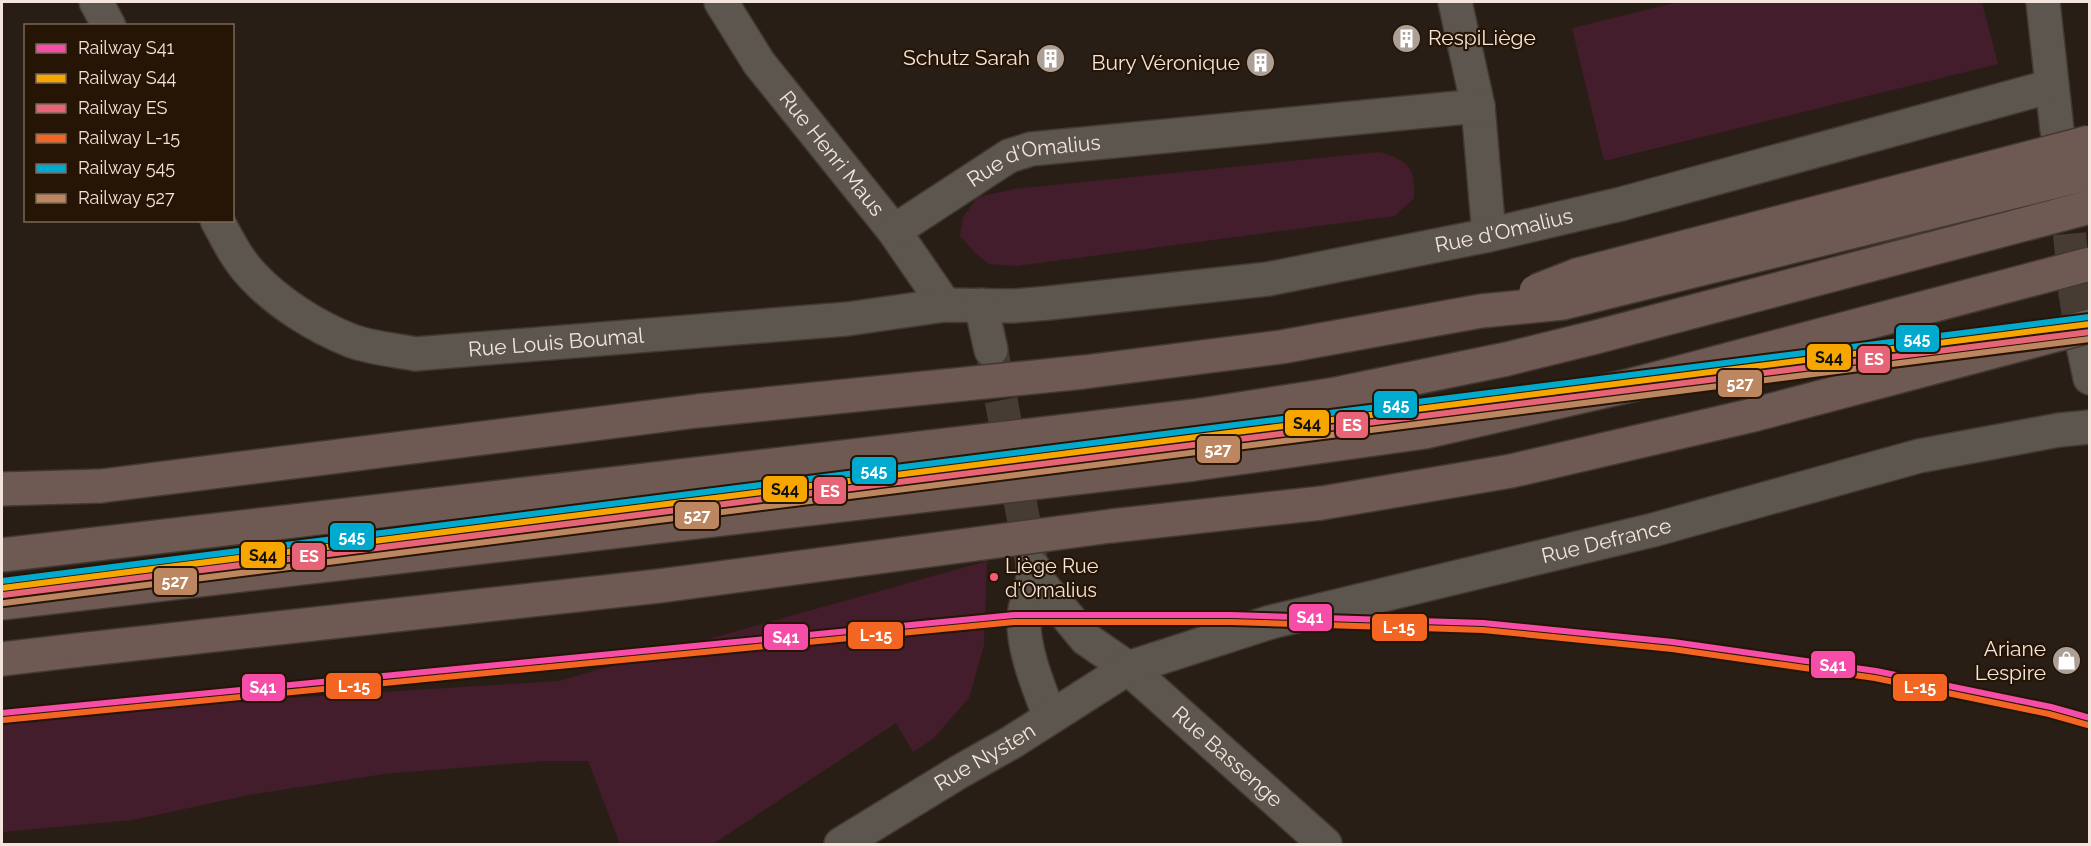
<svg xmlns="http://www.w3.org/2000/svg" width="2091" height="846" font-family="Raleway,sans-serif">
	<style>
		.green { fill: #431d2c }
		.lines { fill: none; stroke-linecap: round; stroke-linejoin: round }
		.minor-tunnel { stroke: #463c33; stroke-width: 33; stroke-dasharray: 33 16; stroke-linecap: butt }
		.minor-casing { stroke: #423932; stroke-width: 36 }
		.highway-casing { stroke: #423932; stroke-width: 36 }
		.minor { stroke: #5d564e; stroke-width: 33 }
		.highway { stroke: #6e5953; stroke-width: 33 }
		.highway-bridge-casing { stroke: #423932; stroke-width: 36; stroke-linecap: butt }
		.highway-bridge { stroke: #6e5953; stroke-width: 33 }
		.rail-1-casing { stroke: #261404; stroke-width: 10 }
		.rail-2-casing { stroke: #261404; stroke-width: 10 }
		.rail-3-casing { stroke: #261404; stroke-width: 10 }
		.rail-4-casing { stroke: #261404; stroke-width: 10 }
		.rail-5-casing { stroke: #261404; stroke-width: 10 }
		.rail-6-casing { stroke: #261404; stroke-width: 10 }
		.rail-1 { stroke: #f54da8; stroke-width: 6 }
		.rail-2 { stroke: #f7a600; stroke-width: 6 }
		.rail-3 { stroke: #e66476; stroke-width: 6 }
		.rail-4 { stroke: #f26522; stroke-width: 6 }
		.rail-5 { stroke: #00a9ce; stroke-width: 6 }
		.rail-6 { stroke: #bb8660; stroke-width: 6 }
		.bus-dot { fill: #f75a77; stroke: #261404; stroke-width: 2 }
		.labels { text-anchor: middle; stroke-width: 4.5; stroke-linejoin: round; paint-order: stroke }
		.bus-label { font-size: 20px; fill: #f3e5db; stroke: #261404; text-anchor: start }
		.poi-label { font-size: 21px; fill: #f3e5db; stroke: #261404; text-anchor: end }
		.street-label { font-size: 21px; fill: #f3e5db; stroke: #261404 }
		.line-badge { stroke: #261404; stroke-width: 2 }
		.badge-label { font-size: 16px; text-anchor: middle; font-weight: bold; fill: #fff }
		.pale-badge-label { font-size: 16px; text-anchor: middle; font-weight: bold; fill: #111 }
	</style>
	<rect width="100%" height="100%" fill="#281e15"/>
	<path class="green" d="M1679,2H1982L1998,64L1604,161L1572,28Z
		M1380,152C1410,162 1415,166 1414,198L1395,216L1016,266L989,264L976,254L960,236L963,217L978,197L1014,189Z
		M987,561L984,645L969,698L933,739L913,752L896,723L713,844H620L588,761H544L384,774L249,795L133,820L2,832V716L558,681Z"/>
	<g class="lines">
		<path class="minor-tunnel" d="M2065,185L2075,294L2084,350
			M992,352L1032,564"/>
		<defs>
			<g id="minor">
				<path d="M96,2L109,26"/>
				<path id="s1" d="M721,2L759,63L894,231L945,305"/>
				<path d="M1455,2L1478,106L1489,235"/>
				<path d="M2043,2L2057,130"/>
				<path id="s2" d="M217,220C227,239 237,259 252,275C278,303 316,327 352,341C371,348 395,350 415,354L847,319L945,305L1013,306L1049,303L1268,279L1489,235L1621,204L2052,86"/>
				<path id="s3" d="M894,231L1009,156L1031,149L1478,106"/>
				<path d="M981,305L991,350"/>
				<path d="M2084,350L2090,378"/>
				<path d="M1033,567C1035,585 1025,600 1024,617C1022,648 1039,688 1050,717"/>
				<path id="s4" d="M1034,576L1086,639L1128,668L1325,844"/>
				<path id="s5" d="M841,844L959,772L1012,742L1128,668L1271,622L1653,530L1919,456L2059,430L2090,427"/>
			</g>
			<path id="highway" d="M2,489L101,486
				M2,659L79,650"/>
		</defs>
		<use href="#minor" class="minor-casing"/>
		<use href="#highway" class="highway-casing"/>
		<use href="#minor" class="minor"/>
		<use href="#highway" class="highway"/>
		<defs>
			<path id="highway-bridge" d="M1536,291L1577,275L2090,142
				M101,486L697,411L1084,372L1281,347L1481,311L1563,303L2090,173
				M2,555L1194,416L1336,394L1507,359L1596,337L2090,207
				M2,603L1195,464L1425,432L1632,385L2090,264
				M79,650L659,586L1111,526L1322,503L1511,471L1749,416L2090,326"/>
		</defs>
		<use href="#highway-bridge" class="highway-bridge-casing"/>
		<use href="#highway-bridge" class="highway-bridge"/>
		<defs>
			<path id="rail-1" d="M2,713L1014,615H1231L1483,623L1673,642L1876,671L2051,707L2090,718"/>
			<path id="rail-2" d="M2,588L2090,324"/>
			<path id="rail-3" d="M3,595L2090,332"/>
			<path id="rail-4" d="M3,720L1014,622H1231L1483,630L1672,649L1875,678L2049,714L2088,725"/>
			<path id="rail-5" d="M2,581L2089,317"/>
			<path id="rail-6" d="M4,603L2090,339"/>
		</defs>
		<use href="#rail-1" class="rail-1-casing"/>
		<use href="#rail-2" class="rail-2-casing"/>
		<use href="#rail-3" class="rail-3-casing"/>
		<use href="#rail-4" class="rail-4-casing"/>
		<use href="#rail-5" class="rail-5-casing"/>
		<use href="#rail-6" class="rail-6-casing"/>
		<use href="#rail-1" class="rail-1"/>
		<use href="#rail-2" class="rail-2"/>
		<use href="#rail-3" class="rail-3"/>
		<use href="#rail-4" class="rail-4"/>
		<use href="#rail-5" class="rail-5"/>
		<use href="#rail-6" class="rail-6"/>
	</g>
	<defs>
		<symbol id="building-disc" viewBox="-11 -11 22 22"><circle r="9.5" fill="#ac9f96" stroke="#261404"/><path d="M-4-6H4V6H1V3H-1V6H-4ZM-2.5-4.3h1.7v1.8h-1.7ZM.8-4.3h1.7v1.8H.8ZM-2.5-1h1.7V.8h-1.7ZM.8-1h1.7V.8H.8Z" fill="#fff"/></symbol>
		<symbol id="shop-disc" viewBox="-11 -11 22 22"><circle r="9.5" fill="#ac9f96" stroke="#261404"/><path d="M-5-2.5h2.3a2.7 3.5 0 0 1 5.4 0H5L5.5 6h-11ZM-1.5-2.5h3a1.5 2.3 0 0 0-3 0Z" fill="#fff"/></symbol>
	</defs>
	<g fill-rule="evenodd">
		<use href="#building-disc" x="1390" y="22" width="33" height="33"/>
		<use href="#building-disc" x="1034" y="42" width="33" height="33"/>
		<use href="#building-disc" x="1244" y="46" width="33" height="33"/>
		<use href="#shop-disc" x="2050" y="644" width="33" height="33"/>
	</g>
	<circle class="bus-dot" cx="994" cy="577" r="5"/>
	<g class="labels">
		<g class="bus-label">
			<text x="1005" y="573">Liège Rue<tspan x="1005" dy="24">d'Omalius</tspan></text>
		</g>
		<g class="poi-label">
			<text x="1428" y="45" text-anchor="start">RespiLiège</text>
			<text x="1030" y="65">Schutz Sarah</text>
			<text x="1240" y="70">Bury Véronique</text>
			<text x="2046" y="656">Ariane<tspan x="2046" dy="24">Lespire</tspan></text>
		</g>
		<g class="street-label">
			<text dy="7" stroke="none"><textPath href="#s1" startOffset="188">Rue Henri Maus</textPath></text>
			<text dy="7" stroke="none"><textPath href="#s3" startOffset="160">Rue d'Omalius</textPath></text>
			<text dy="7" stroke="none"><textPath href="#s2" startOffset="1348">Rue d'Omalius</textPath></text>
			<text dy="7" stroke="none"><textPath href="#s2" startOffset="392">Rue Louis Boumal</textPath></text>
			<text dy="7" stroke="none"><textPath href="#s5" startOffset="832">Rue Defrance</textPath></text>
			<text dy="7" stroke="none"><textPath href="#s4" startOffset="266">Rue Bassenge</textPath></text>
			<text dy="7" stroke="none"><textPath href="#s5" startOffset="168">Rue Nysten</textPath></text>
		</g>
	</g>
	<g class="line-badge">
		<rect x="1895" y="324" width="45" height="29" rx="6" fill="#00a9ce"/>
		<rect x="1806" y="343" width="46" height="28" rx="6" fill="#f7a600"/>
		<rect x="1857" y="345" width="34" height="29" rx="6" fill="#e66476"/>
		<rect x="1717" y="369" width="46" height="29" rx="6" fill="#bb8660"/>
		<rect x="1373" y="390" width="45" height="29" rx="6" fill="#00a9ce"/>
		<rect x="1284" y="409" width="46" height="28" rx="6" fill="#f7a600"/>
		<rect x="1335" y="411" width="34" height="28" rx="6" fill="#e66476"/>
		<rect x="1196" y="435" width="45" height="29" rx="6" fill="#bb8660"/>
		<rect x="851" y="456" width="46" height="29" rx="6" fill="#00a9ce"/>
		<rect x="762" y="475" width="46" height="28" rx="6" fill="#f7a600"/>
		<rect x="813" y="476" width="34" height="29" rx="6" fill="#e66476"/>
		<rect x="674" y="501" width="46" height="29" rx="6" fill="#bb8660"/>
		<rect x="329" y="522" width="46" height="29" rx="6" fill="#00a9ce"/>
		<rect x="240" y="541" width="46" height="28" rx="6" fill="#f7a600"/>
		<rect x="291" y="542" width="35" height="29" rx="6" fill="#e66476"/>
		<rect x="153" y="567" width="45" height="29" rx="6" fill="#bb8660"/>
		<rect x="1288" y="603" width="45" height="29" rx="6" fill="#f54da8"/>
		<rect x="1371" y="613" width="57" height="29" rx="6" fill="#f26522"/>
		<rect x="847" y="621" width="57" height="29" rx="6" fill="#f26522"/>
		<rect x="763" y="623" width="46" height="28" rx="6" fill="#f54da8"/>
		<rect x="1810" y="650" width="46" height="29" rx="6" fill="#f54da8"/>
		<rect x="325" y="672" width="57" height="28" rx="6" fill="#f26522"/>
		<rect x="1892" y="673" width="56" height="29" rx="6" fill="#f26522"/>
		<rect x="241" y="673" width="45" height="29" rx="6" fill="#f54da8"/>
	</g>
	<g class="badge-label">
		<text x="1917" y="344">545</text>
		<text x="1874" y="365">ES</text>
		<text x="1740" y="389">527</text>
		<text x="1396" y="410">545</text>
		<text x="1352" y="431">ES</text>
		<text x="1218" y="455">527</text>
		<text x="874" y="476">545</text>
		<text x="830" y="497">ES</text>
		<text x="697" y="521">527</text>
		<text x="352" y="542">545</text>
		<text x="309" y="562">ES</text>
		<text x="175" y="587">527</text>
		<text x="1310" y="623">S41</text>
		<text x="1399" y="633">L-15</text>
		<text x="876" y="641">L-15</text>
		<text x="786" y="643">S41</text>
		<text x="1833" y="671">S41</text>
		<text x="354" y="692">L-15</text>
		<text x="1920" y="693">L-15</text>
		<text x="263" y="693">S41</text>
	</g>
	<g class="pale-badge-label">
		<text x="1829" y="363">S44</text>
		<text x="1307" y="429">S44</text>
		<text x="785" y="495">S44</text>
		<text x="263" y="561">S44</text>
	</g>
	<rect width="2091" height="846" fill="none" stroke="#f3e5db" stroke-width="6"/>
	<rect x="24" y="24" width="210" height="198" fill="#261404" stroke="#78685a" stroke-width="1.5"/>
	<rect x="36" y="44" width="30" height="9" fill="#f54da8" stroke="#78685a" stroke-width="1.5"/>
	<text x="78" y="54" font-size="18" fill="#f3e5db">Railway S41</text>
	<rect x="36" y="74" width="30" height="9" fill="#f7a600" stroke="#78685a" stroke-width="1.5"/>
	<text x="78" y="84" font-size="18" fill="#f3e5db">Railway S44</text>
	<rect x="36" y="104" width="30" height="9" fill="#e66476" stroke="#78685a" stroke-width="1.5"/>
	<text x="78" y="114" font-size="18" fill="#f3e5db">Railway ES</text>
	<rect x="36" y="134" width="30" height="9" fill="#f26522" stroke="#78685a" stroke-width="1.5"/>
	<text x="78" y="144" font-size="18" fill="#f3e5db">Railway L-15</text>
	<rect x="36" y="164" width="30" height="9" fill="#00a9ce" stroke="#78685a" stroke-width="1.5"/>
	<text x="78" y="174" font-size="18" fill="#f3e5db">Railway 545</text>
	<rect x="36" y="194" width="30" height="9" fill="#bb8660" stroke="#78685a" stroke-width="1.5"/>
	<text x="78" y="204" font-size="18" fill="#f3e5db">Railway 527</text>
</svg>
